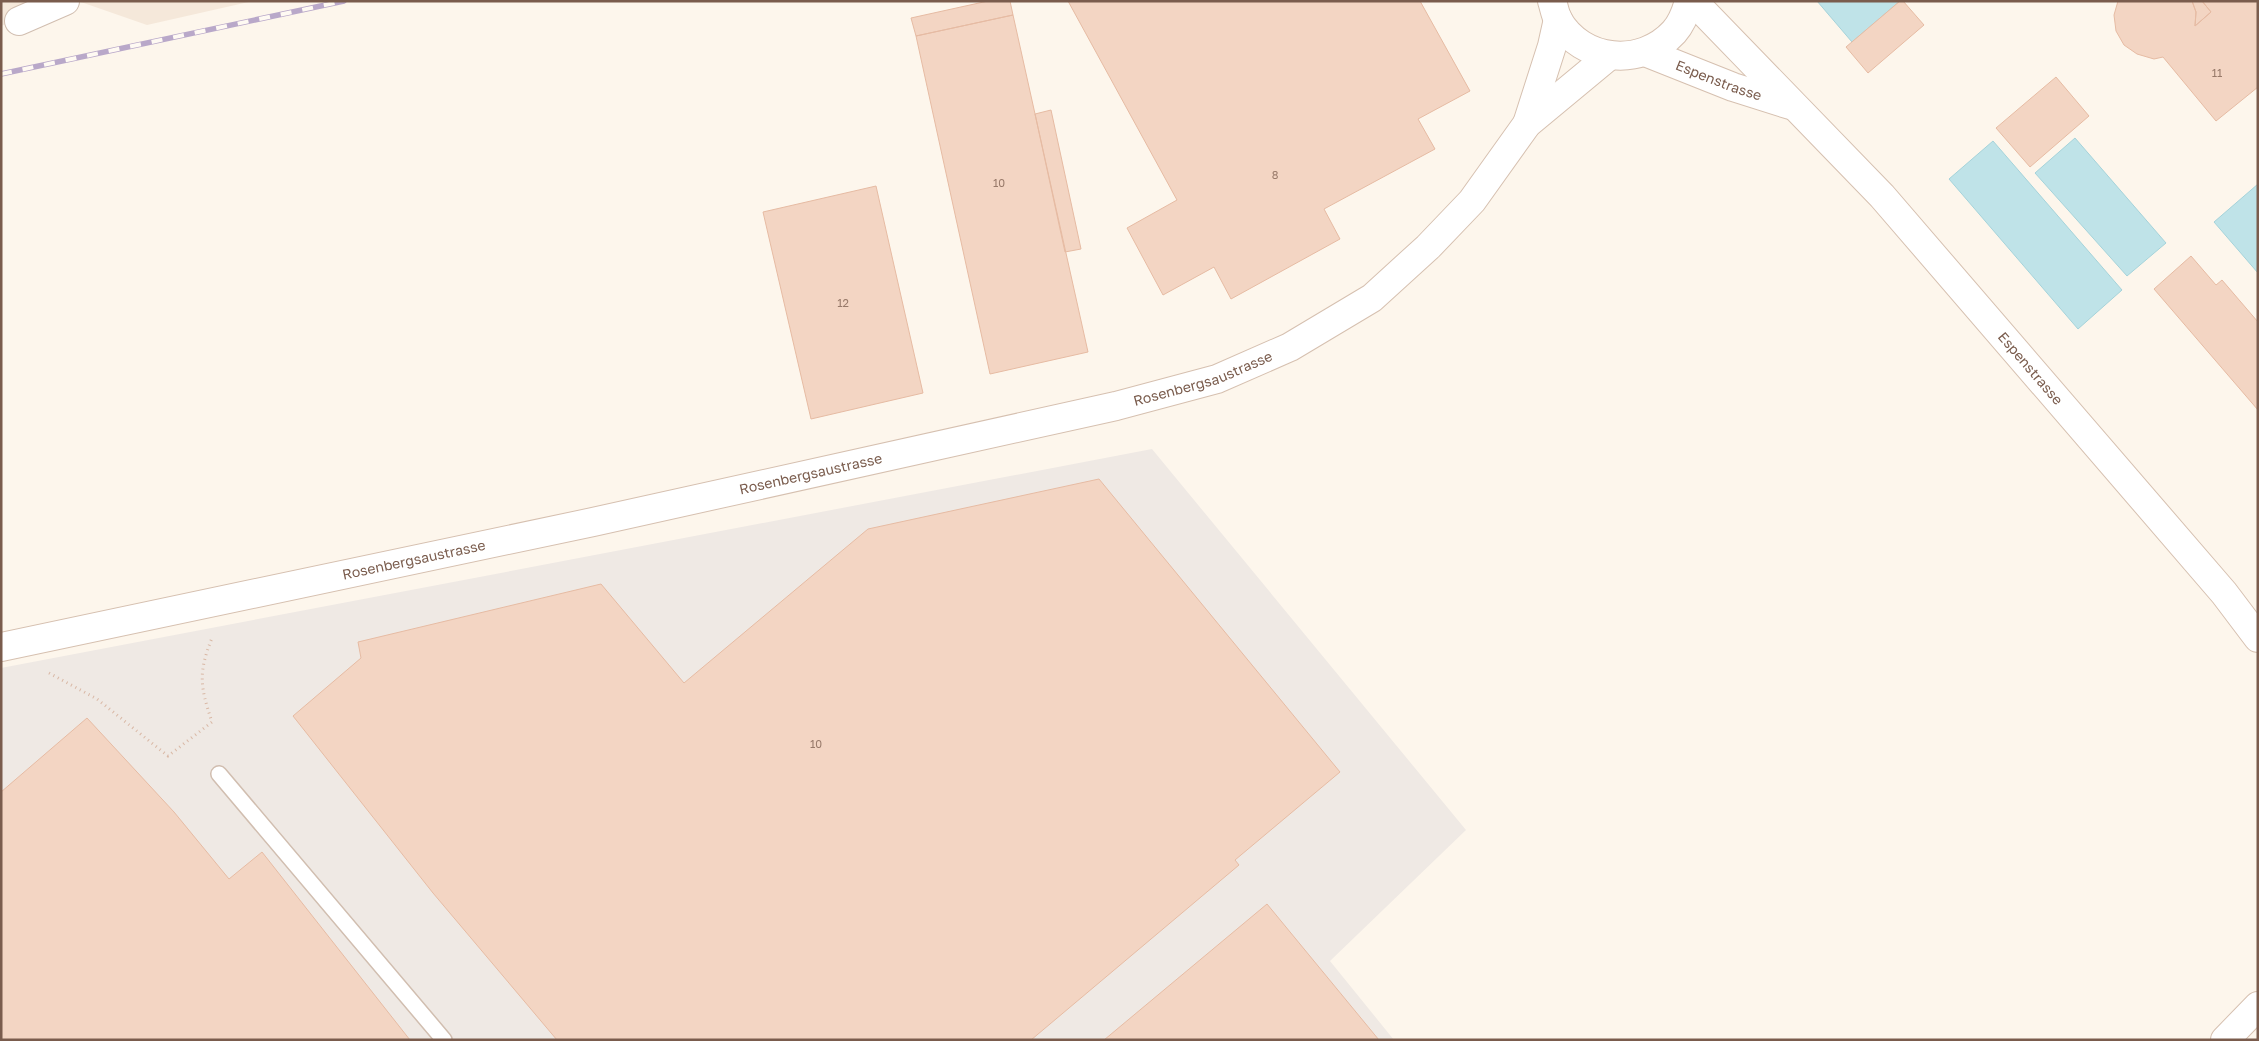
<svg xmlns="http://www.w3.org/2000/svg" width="2259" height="1041" font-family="'Golos Text',sans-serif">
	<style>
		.residential { fill: #f5e8da }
		.industrial { fill: #efe9e4 }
		.water { fill: #bfe3e8; stroke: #a5d3da }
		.building { fill: #f3d5c3; stroke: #e6bba3 }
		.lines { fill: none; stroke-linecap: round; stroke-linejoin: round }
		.lane-casing { stroke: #d1beb0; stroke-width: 18 }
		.street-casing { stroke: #d1beb0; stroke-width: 30 }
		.secondary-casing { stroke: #d6c0b0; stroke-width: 30 }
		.path { stroke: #d9b8a5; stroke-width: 3; stroke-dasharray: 1 4; stroke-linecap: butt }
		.lane { stroke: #fff; stroke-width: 15 }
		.street { stroke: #fff; stroke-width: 28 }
		.secondary { stroke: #fff; stroke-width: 28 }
		.rail-casing { stroke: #b9a8c9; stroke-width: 5.5 }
		.rail { stroke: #fffaf3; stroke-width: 4; stroke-dasharray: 11; stroke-linecap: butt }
		.labels { text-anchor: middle; stroke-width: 4; stroke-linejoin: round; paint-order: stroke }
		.number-label { font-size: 11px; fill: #987a6a }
		.street-label { font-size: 14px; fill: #7a5c4d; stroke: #fffaf3 }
	</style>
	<rect width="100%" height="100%" fill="#fdf6ec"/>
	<path class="residential" d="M1,1H65L1,26Z
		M78,1H253L147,25Z"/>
	<path class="industrial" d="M1152,449L1466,830L1330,961L1394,1040H1V668Z"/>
	<path class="water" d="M1817,1H1900L1852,42Z
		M2075,138L2166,243L2127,276L2035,173Z
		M1993,141L2122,290L2078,329L1949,179Z
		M2258,184V273L2214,222Z"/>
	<path class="building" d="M988,1H1010L1013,15L916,36L911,18Z
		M1068,1H1420L1470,91L1418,119L1435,149L1324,209L1340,239L1231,299L1214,267L1163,295L1127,228L1177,200Z
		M1900,1H1903L1924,25L1868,73L1846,47Z
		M2118,1H2192L2196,12L2195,26L2211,12L2202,1H2258V87L2216,121L2163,57L2154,59L2137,54L2124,45L2116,31L2114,15Z
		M2192,1H2202L2211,12L2195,26L2196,12Z
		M1013,15L1088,352L990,374L916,36Z
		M2056,77L2089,116L2030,167L1996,128Z
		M1051,110L1081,249L1065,252L1035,114Z
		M876,186L923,393L811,419L763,212Z
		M2191,256L2216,285L2222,280L2258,322V410L2154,289Z
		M1099,479L1340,772L1235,860L1239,865L1031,1040H557L433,893L293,716L361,658L358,642L601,584L684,683L868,529Z
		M87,718L174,812L229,879L262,852L410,1040H1V792Z
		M1267,904L1379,1040H1104Z"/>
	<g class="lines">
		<defs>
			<path id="lane" d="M219,774L444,1040"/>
			<path id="street" d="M19,21L65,1"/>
			<g id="secondary">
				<path d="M1552,1C1554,7 1555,14 1558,20C1582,62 1641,68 1674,32C1682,23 1686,12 1689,1"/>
				<path id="s1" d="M1693,1L1882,196L2224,593L2258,638"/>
				<path id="s2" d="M1645,52L1733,87L1790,105"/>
				<path d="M1527,124L1552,46L1558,19"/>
				<path id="s3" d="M1,647L593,522L1116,406L1217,379L1290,347L1372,298L1428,247L1472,201L1527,124L1609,56"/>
				<path d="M2225,1040L2258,1006"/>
			</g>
		</defs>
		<use href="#lane" class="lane-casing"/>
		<use href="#street" class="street-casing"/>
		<use href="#secondary" class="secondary-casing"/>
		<path class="path" d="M49,673L97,699L168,756L212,722C200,686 198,673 212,638"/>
		<use href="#lane" class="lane"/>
		<use href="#street" class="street"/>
		<use href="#secondary" class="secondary"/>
		<defs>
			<path id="rail" d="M1,74L344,1"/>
		</defs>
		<use href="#rail" class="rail-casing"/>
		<use href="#rail" class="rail"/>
	</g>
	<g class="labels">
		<g class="number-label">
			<text x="2217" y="77">11</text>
			<text x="1275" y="179">8</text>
			<text x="999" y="187">10</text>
			<text x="843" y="307">12</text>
			<text x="816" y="748">10</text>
		</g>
		<g class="street-label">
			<text dy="5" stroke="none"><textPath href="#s2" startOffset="79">Espenstrasse</textPath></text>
			<text dy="5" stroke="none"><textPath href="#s1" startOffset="499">Espenstrasse</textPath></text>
			<text dy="5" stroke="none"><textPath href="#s3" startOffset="1232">Rosenbergsaustrasse</textPath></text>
			<text dy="5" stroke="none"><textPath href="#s3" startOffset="828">Rosenbergsaustrasse</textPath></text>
			<text dy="5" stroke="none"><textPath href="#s3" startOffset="422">Rosenbergsaustrasse</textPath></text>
		</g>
	</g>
	<rect width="2259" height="1041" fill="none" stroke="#7a5c4d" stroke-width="5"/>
</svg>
